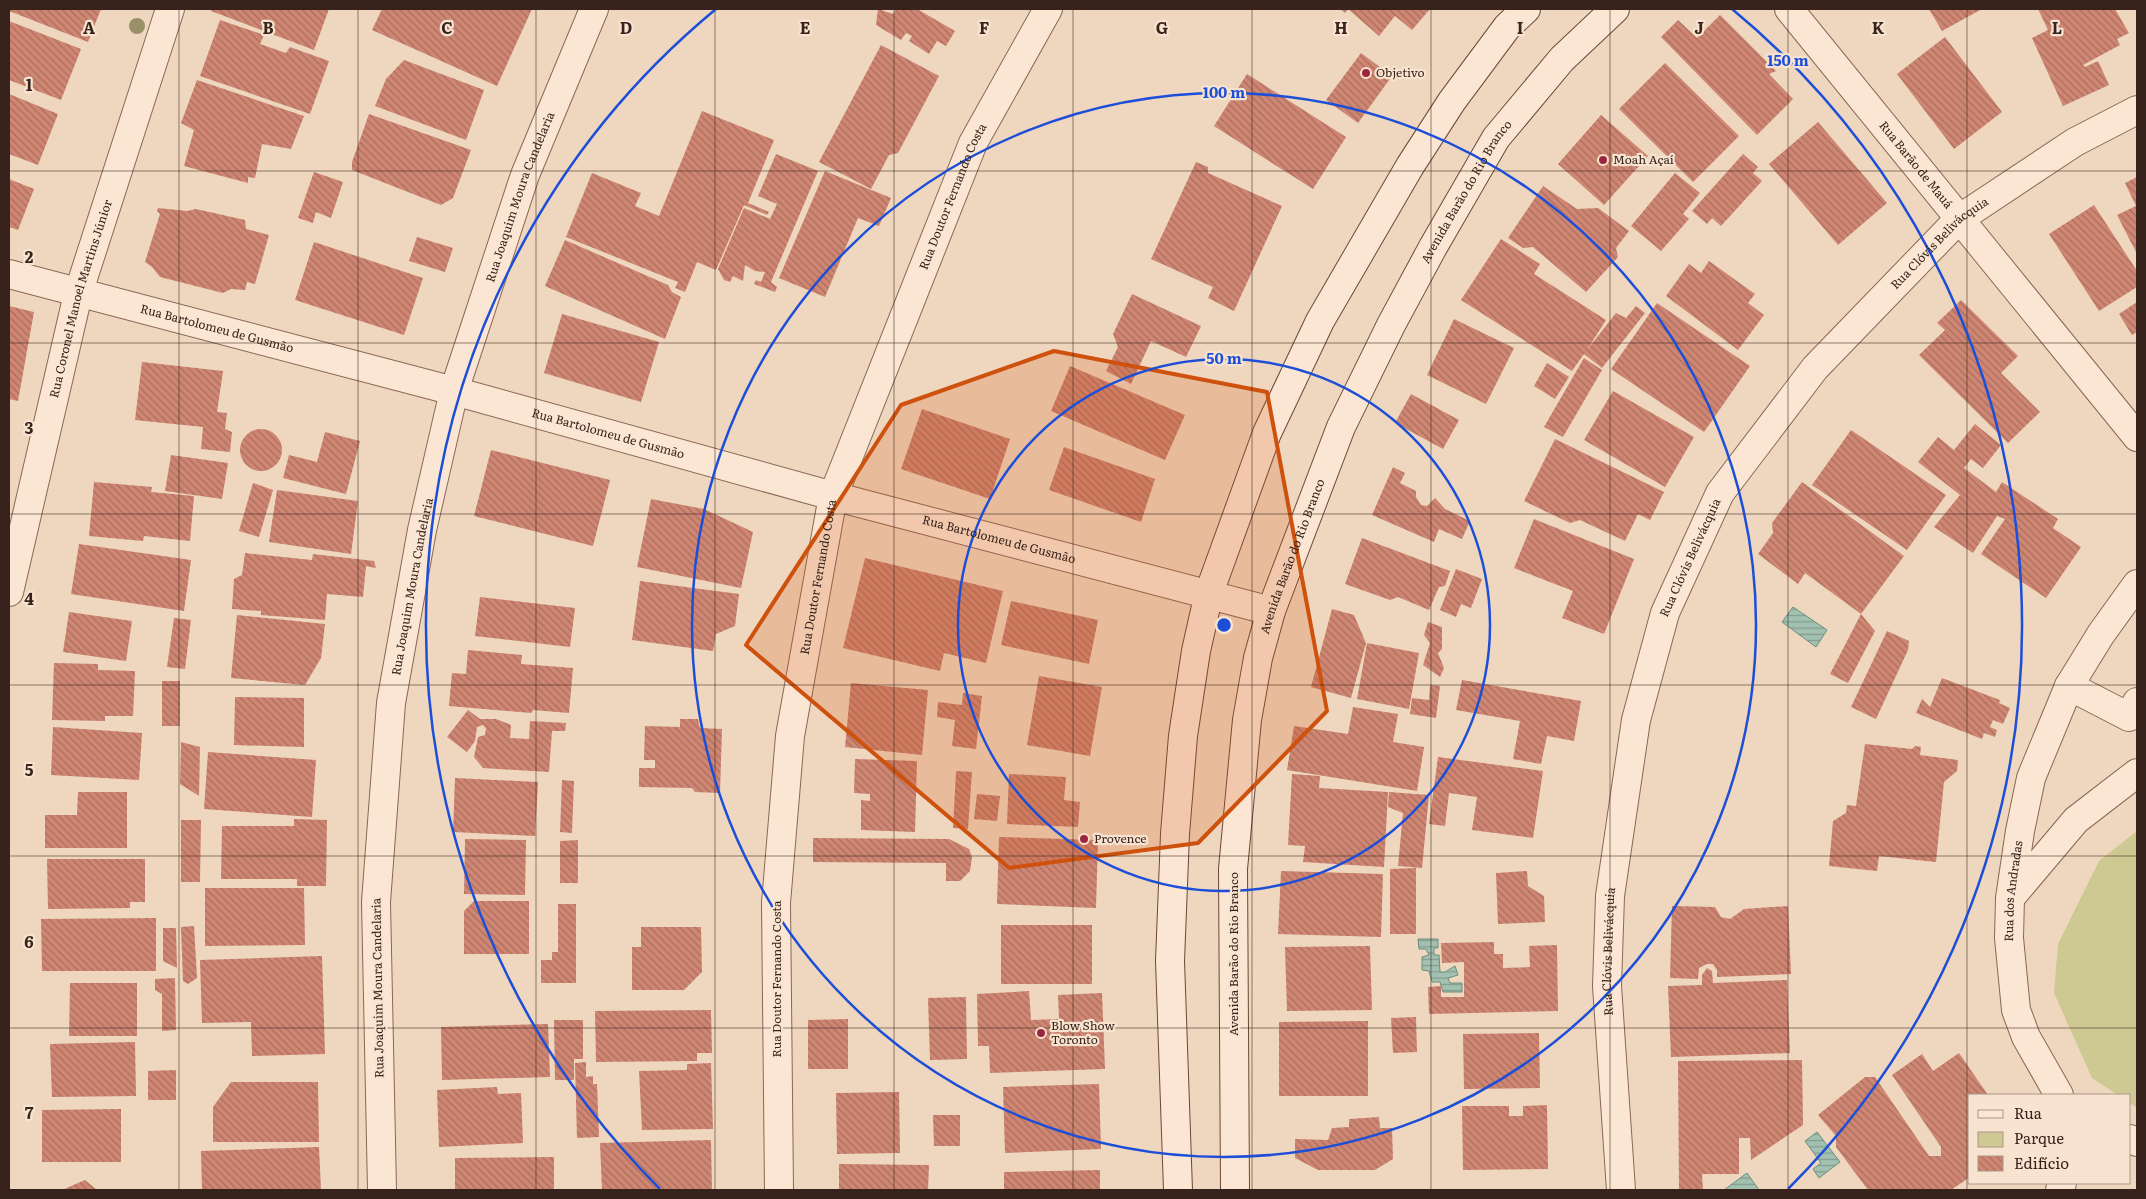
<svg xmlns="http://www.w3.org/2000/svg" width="2146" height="1199" font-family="Literata,serif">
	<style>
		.park { fill: #cec893 }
		.water { fill: url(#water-rules); stroke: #698f7e }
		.building { fill: url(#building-back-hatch) }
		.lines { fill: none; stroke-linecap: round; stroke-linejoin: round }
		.minor-casing { stroke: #896757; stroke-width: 30 }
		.secondary-casing { stroke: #6a483a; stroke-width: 30 }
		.minor { stroke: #fae6d2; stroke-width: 28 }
		.secondary { stroke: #fae6d2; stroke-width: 28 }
		.tree { fill: #999069 }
		.marked { fill: #ce510e; fill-opacity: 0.2; stroke: #ce510e; stroke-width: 4; stroke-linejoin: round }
		.grid { fill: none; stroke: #38231c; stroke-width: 1; stroke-opacity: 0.55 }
		.ring { fill: none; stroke: #1d4ed8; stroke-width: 2.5 }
		.poi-dot { fill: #9a253e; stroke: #f7e3cf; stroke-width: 2 }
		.labels { text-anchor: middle; stroke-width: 4.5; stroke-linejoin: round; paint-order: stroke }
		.poi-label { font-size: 12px; fill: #38231c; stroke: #f7e3cf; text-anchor: start }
		.street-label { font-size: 12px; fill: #38231c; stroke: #f7e3cf }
		.grid-label { font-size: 16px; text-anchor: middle; font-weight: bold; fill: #38231c; stroke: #f7e3cf; stroke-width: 4.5; stroke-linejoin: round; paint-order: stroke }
		.centre { fill: #1d4ed8; stroke: #f7e3cf; stroke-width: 2.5 }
		.ring-label { font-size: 15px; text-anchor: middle; font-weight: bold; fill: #1d4ed8; stroke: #f7e3cf; stroke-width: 4.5; stroke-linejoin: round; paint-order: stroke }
	</style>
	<defs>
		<pattern id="water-rules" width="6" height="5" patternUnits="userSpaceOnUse" patternTransform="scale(1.25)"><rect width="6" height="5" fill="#a2c1b1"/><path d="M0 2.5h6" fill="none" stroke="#859c8f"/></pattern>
		<pattern id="building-back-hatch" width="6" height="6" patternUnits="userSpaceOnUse" patternTransform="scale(1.25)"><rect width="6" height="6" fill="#cf8673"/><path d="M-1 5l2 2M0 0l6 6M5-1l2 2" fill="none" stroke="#a96d5e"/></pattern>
	</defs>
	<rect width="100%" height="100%" fill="#efd7bf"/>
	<path class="park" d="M2137,831V1108L2130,1103V1095H2118L2092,1078L2054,993L2058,944L2099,861Z"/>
	<path class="water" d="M1793,607L1827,630L1816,647L1782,622Z
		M1418,939H1438V948H1434V955H1439L1440,972H1445L1455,966L1458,975L1448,978L1450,983H1462V992H1443L1440,982H1432L1429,971L1422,970V957L1429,955L1426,949H1419Z
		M1817,1132L1840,1162L1819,1178L1813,1169L1821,1163L1805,1141Z
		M1747,1173L1759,1190H1724Z"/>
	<path class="building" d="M9,9H101L88,42L9,11Z
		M212,9H329L314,50L211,11Z
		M382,9H532L497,86L372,30Z
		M878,9L893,14L896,9H917L955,31L946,46L937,41L929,54L909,41L912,36L906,33L901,40L876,25Z
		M1340,9H1430L1412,30L1395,16L1379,36L1348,9L1345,13Z
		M1929,9H1982L1942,31Z
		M2038,9H2115L2129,33L2117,39L2120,45L2083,65L2085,67L2098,61L2109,85L2063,106L2032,38L2048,30Z
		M1720,15L1776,71L1769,74L1793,99L1757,135L1661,37L1678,20L1697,38Z
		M220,20L264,35L260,44L286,53L290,47L329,61L310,114L200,76Z
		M9,21L81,49L61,100L9,80Z
		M1945,37L2002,112L1954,149L1897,74Z
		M881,45L939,76L898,153L889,155L871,189L819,162Z
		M1361,53L1392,76L1358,123L1326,100Z
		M404,60L484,90L466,140L375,106L386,79Z
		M1665,63L1739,136L1693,182L1619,109Z
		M1247,74L1346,137L1313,189L1214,126Z
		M197,80L304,116L291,149L262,144L255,178L248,177V183L184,166L194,130L181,123Z
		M9,94L58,114L38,165L9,154Z
		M702,111L774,140L748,203L769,212L767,215L744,205L716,270L697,262L685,292L675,288L678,282L566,237L592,173L641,193L635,206L659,216Z
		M369,114L471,150L453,198L441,205L352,170V162Z
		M1601,115L1648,156L1604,205L1558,164Z
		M1818,122L1887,203L1838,245L1769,164Z
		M776,154L818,171L771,282L777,287L775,292L754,284L756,280L761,282L765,272L755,271L745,265L743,281L733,276L730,282L724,280L718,269L744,208L770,219L777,204L758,196Z
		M1743,154L1758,167L1753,173L1762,181L1721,226L1712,218L1707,224L1692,211Z
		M1196,162L1208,167V173L1282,206L1234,311L1208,298L1213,287L1151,259Z
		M825,171L891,198L879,226L858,218L825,297L779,278Z
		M314,172L343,182L331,218L316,212L313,223L298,218Z
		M1675,173L1700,193L1683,214L1689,219L1661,251L1631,226Z
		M2137,177V254L2117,215L2136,206L2125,183Z
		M9,179L34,189L18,230L9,227Z
		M1543,186L1577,209L1598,208L1629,231L1616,248L1618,257L1586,292L1533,247L1523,248L1508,238Z
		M2094,205L2137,271V287L2099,311L2049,234Z
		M158,208L187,211L196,209L245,220L246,229L269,235L255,284L247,282L245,290L231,289L223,293L160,277L152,267L145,262L160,214L157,211Z
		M417,237L453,248L445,272L409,261Z
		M1501,239L1540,264L1534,274L1606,320L1587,350L1616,313L1626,318L1636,306L1645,313L1602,368L1584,354L1572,371L1461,300Z
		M565,240L668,285L672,292L681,297L665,339L545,286Z
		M314,242L423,278L404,335L295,300Z
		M1709,261L1755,294L1748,303L1764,315L1738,350L1666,296L1689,264L1701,273Z
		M1132,294L1201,326L1186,357L1151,341L1131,384L1106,371L1118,347L1113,334Z
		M1961,300L2018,356L2001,373L2040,412L2008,443L1919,355L1945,330L1937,323Z
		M2137,302V332L2132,335L2119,314Z
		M1657,303L1750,366L1704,432L1611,369Z
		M9,306L34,312L18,401L9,399Z
		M562,314L659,342L641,402L544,373Z
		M1454,319L1514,348L1486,404L1427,375Z
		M1584,358L1602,370L1563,437L1544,427Z
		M142,362L223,371L217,412L227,413L225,429L232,432L230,452L201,449L203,427L135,420Z
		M1547,363L1569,377L1555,399L1534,386Z
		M1070,366L1185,415L1165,460L1051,411Z
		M1613,391L1694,437L1665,487L1584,440Z
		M1411,394L1459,420L1443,449L1395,423Z
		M922,409L1010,439L990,499L901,469Z
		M1975,424L2001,445L1983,468L1971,459L1964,468L1996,492L2002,482L2058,519L2053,528L2081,547L2046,598L1981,554L2005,519L1997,516L1973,553L1934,527L1960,495L1918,462L1938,437L1954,450Z
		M240 450a21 21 0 1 1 42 0a21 21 0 1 1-42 0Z
		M1851,430L1946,495L1907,550L1812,485Z
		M325,432L360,441L346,494L283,478L289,455L317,462Z
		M1555,439L1664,492L1650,520L1638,514L1625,541L1580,520L1570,523L1524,501Z
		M1064,447L1155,479L1141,522L1049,490Z
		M491,450L610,480L593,546L474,516Z
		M171,455L228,463L222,499L165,491Z
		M1393,467L1405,473L1400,483L1416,491V497L1421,505L1427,506L1435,498L1445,509L1470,521L1462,539L1439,529L1434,542L1372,515Z
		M94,482L152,487L151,492L194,496L190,541L144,536L143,541L89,536Z
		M1802,482L1904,556L1861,614L1875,631L1848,683L1830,674L1861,614L1805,573L1798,584L1758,554L1773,533L1772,523Z
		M253,483L273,490L259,537L239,531Z
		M277,490L358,501L351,554L269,542Z
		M651,499L704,509L753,532L741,588L637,567Z
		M1534,519L1634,559L1604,634L1562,618L1573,591L1514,568Z
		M1362,538L1450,571L1445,586L1439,587L1429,610L1398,597L1390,600L1345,584Z
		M79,544L191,560L184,611L71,594Z
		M245,553L312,560L313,554L374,561L376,568L366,566L363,597L327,594L325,620L261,615V611L232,609L234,579L242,575Z
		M865,558L1003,591L986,663L944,653L940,671L843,648Z
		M1456,569L1482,579L1471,608L1461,604L1456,617L1440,610Z
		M640,581L739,594L735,626L716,634L713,651L632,640Z
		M480,597L575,608L570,647L475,636Z
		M1011,601L1098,620L1089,664L1001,645Z
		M1332,609L1354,615L1366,643L1351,698L1311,687Z
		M69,612L132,621L126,661L63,652Z
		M237,615L325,624L321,658L305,685L231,678Z
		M174,618L191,620L185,669L167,667Z
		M1428,622L1442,627V649L1438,653L1444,668L1440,677L1423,665L1430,643L1424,635Z
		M1887,631L1909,641L1908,650L1876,719L1851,707Z
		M1367,643L1419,653L1409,709L1357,699Z
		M468,650L522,655L521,664L573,668L569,713L533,710L531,713L449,706L452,673L466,674Z
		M54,663L98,664V670L135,671L133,716H105V721L52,720Z
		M1039,676L1102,687L1090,756L1027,745Z
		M1942,678L2000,700L1999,703L2010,708L2003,724L1993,720L1990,727L1997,730L1995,737L1984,733L1982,739L1916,713L1922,699L1930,707Z
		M1462,680L1581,701L1574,741L1547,736L1541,764L1513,759L1520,721L1456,710Z
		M162,681H180V726H162Z
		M851,683L928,690L922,755L845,747Z
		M1430,685L1440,686L1436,718L1410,714L1412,698L1429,700Z
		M963,693L982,696L976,749L952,746L955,720L937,717L938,702L962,705Z
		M235,697L304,698V747L234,745Z
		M1353,707L1398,714L1393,742L1424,747L1417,791L1287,770L1294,726L1348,734Z
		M468,710L480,719H496L511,725L510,738L529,739L530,721L566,723L565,731H552L549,772L483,768L474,757L478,737L485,735L486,728L483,725L477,727L475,741L467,752L447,737Z
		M680,719H698L700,728L722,729L720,793L695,792L692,788L639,787V768H655V760H644L645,726L680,727Z
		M53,727L142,733L139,780L51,775Z
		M181,742L200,747L199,796L180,784Z
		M1865,744L1912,749L1915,746L1921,747L1920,755L1958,760L1957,771L1944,782L1936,862L1879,856L1877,871L1829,866L1833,821L1846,813L1847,805L1856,806Z
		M208,752L316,760L312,817L204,809Z
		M1438,757L1543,771L1533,838L1472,830L1477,797L1449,793L1445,826L1429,824Z
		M855,759L917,761L915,832L861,830V800L870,801V794L854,793Z
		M956,771L972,772L968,829L953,828Z
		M1009,774L1066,777L1064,800L1080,802L1078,827L1007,824Z
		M1292,774L1320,776L1319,788L1388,792L1384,867L1303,862L1305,846L1288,845Z
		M455,778L538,782L535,836L453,832Z
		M562,780L574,781L572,833L560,832Z
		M78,792H127V848H45V815H77Z
		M1389,792L1429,795L1422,868L1398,866L1403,813L1388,807Z
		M977,794L1000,796L997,821L974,819Z
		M294,819L327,820L326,886H297V879H221L222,826H294Z
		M181,820H201L200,882H181Z
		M999,837L1098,840L1096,908L997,904Z
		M813,838L949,839L969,849L972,857L970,871L960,881H946V863L813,862Z
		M465,839L526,840L525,895L464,894Z
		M578,840V883H560V841Z
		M47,859H145V902H130V908L48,909Z
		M1416,868V934H1390V869Z
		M1281,871L1383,874L1381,937L1278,934Z
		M1527,871L1528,886L1544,896L1545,922L1498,924L1496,873Z
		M205,888H304L305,945L205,946Z
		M474,901H529V954H464V911Z
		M558,904H576V983H541V960H552V952H558Z
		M1672,906L1715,907L1721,917L1730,919L1744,909L1788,906L1791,974L1717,977V970L1713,964H1707L1699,968L1698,979L1670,978Z
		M156,918V971H42L41,919Z
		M1001,925H1092V984H1001Z
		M194,926L197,978L188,984L183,981L181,927Z
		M641,927H701L702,972L684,990H632V947H641Z
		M163,928H176L177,968L163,961Z
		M1494,942V954H1503V968L1530,967L1529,946L1557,945L1558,1011L1429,1014L1428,987L1441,986V997H1464V962L1442,963L1441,943Z
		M1370,946L1372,1010L1287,1011L1285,947Z
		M322,956L325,1054L252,1056L251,1022L202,1023L200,960Z
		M1707,968L1712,971L1713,983L1787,980L1790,1053L1671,1057L1668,986L1702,985V975Z
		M175,978L176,1030L162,1031V994L155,990V979Z
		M70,983H137V1036H69Z
		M1029,991L1031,1020L1059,1019L1058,995L1102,993L1105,1069L990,1073L989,1046H978L977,994Z
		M966,997L967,1059L930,1060L928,998Z
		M711,1010L712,1053H697V1061L596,1062L595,1011Z
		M1416,1017L1417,1052L1393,1053L1391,1018Z
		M848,1019V1069H808V1020Z
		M554,1020H583V1059H574V1080H555Z
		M1368,1021V1096H1279V1022Z
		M548,1024L550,1077L442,1080L441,1027Z
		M1539,1033L1540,1088L1464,1089L1463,1034Z
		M135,1042L136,1096L52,1097L50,1044Z
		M1959,1053L1988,1095H1970V1177L1951,1190H1868L1836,1147V1136L1818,1115L1865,1077H1875L1929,1156H1941V1147L1892,1075L1922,1054L1933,1071Z
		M1802,1060L1803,1125L1751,1160L1750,1138H1739V1174H1702L1703,1190H1679L1678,1061Z
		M586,1062V1077L593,1076V1084H597L599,1137L577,1138L575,1063Z
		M711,1063L713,1129L642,1130L639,1071L687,1070V1064Z
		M176,1070V1100H148V1071Z
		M231,1082H318L319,1142H213V1107Z
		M1099,1084L1101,1149L1005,1153L1003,1087Z
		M497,1087L498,1094L521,1093L523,1143L439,1147L437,1090Z
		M899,1092L900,1153L837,1154L836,1093Z
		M1547,1105L1548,1169L1463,1170L1462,1106H1509V1116H1523V1106Z
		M121,1109V1162H42V1110Z
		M933,1115H960V1146H934Z
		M1379,1117L1380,1128H1392L1393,1159L1375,1170H1318L1295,1158V1139L1328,1140L1332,1128L1349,1127V1119Z
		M711,1140L712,1190H602L600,1143Z
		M319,1147L321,1190H202L201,1151Z
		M554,1157V1190H455V1158Z
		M839,1164L929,1165L928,1190H839Z
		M1100,1170V1190H1004V1172Z
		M85,1180L97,1190H62Z"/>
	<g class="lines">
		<defs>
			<g id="minor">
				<path id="s1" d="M1789,9L2137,437"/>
				<path id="s2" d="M9,274L454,391L833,496L1271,611"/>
				<path id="s3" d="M9,592L78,294L170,9"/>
				<path d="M2069,686L2129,717L2137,702"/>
				<path d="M2011,897L2076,820L2137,773"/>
				<path id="s4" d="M2059,1095L2026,1037L2016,1010L2009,938L2010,898L2020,831L2031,778L2069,686L2101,634L2137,584"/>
				<path d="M2130,1139L2137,1142"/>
				<path id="s5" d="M382,1190L376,902L391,703L422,530L454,391L525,175L594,9"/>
				<path id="s6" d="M779,1190L776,903L790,736L833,496L973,143L1048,9"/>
				<path id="s7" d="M1621,1190L1607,986L1610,896L1636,720L1665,613L1720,493L1815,368L1959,219L2075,142L2137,110"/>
				<path d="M2060,1190L2062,1183"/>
			</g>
			<g id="secondary">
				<path d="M1178,1190L1170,961L1175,834L1183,736L1196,651L1209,593L1267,433L1320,321L1410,166L1452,101L1507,27L1526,9"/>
				<path id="s8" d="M1235,1190L1233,869L1247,720L1258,658L1271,611L1341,427L1391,325L1433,247L1496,138L1562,59L1615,9"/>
			</g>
		</defs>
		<use href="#minor" class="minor-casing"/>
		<use href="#secondary" class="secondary-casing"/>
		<use href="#minor" class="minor"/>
		<use href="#secondary" class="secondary"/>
	</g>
	<circle class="tree" cx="137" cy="26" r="8"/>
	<path class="marked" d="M1054,351L1267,392L1327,711L1198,843L1009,868L746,645L901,405Z"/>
	<path class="grid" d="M179,9V1190M358,9V1190M536,9V1190M715,9V1190M894,9V1190M1073,9V1190M1252,9V1190M1431,9V1190M1610,9V1190M1788,9V1190M1967,9V1190M9,171H2137M9,343H2137M9,514H2137M9,685H2137M9,856H2137M9,1028H2137"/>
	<g class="ring">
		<circle cx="1224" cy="625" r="266"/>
		<circle cx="1224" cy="625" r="532"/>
		<path d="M660 1189A798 798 0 0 1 716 9M1732 9A798 798 0 0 1 1788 1189"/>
	</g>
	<g class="poi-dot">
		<circle cx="1366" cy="73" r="5"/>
		<circle cx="1603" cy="160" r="5"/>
		<circle cx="1084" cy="839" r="5"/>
		<circle cx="1041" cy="1033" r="5"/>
	</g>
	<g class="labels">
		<g class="poi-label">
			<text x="1376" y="77">Objetivo</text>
			<text x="1613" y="164">Moah Açaí</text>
			<text x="1094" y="843">Provence</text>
			<text x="1051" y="1030">Blow Show<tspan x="1051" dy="14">Toronto</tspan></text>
		</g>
		<g class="street-label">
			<text dy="4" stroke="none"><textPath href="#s1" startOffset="201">Rua Barão de Mauá</textPath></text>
			<text dy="4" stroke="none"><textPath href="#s8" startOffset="1046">Avenida Barão do Rio Branco</textPath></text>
			<text dy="4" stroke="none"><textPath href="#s5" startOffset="1011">Rua Joaquim Moura Candelaria</textPath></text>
			<text dy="4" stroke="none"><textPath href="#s6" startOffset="1021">Rua Doutor Fernando Costa</textPath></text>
			<text dy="4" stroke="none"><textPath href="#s7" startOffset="1049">Rua Clóvis Belivácquia</textPath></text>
			<text dy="4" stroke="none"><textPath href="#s3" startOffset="302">Rua Coronel Manoel Martins Júnior</textPath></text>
			<text dy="4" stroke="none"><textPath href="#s2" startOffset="215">Rua Bartolomeu de Gusmão</textPath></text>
			<text dy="4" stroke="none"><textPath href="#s2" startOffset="620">Rua Bartolomeu de Gusmão</textPath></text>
			<text dy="4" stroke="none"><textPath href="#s2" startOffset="1025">Rua Bartolomeu de Gusmão</textPath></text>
			<text dy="4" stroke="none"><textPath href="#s8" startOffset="641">Avenida Barão do Rio Branco</textPath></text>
			<text dy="4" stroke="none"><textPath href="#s7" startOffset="644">Rua Clóvis Belivácquia</textPath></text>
			<text dy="4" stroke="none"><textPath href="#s6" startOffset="616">Rua Doutor Fernando Costa</textPath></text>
			<text dy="4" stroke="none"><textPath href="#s5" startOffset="606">Rua Joaquim Moura Candelaria</textPath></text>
			<text dy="4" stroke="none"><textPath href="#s4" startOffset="215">Rua dos Andradas</textPath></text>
			<text dy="4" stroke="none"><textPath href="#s7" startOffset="239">Rua Clóvis Belivácquia</textPath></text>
			<text transform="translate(1234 954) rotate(-90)" y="4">Avenida Barão do Rio Branco</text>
			<text transform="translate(777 979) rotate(-90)" y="4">Rua Doutor Fernando Costa</text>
			<text transform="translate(378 988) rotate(-91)" y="4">Rua Joaquim Moura Candelaria</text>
		</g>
	</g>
	<g class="grid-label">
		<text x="89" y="34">A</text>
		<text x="268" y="34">B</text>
		<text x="447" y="34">C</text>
		<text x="626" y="34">D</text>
		<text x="805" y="34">E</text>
		<text x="984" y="34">F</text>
		<text x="1162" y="34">G</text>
		<text x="1341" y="34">H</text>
		<text x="1520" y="34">I</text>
		<text x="1699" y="34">J</text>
		<text x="1878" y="34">K</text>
		<text x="2057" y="34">L</text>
		<text x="29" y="91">1</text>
		<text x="29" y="263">2</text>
		<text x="29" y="434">3</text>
		<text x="29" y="605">4</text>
		<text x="29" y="776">5</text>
		<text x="29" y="948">6</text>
		<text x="29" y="1119">7</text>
	</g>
	<circle cx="1224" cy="625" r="8" class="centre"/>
	<g class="ring-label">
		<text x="1788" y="66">150 m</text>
		<text x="1224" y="98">100 m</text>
		<text x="1224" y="364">50 m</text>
	</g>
	<rect width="2146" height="1199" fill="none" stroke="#38231c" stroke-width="20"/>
	<rect x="1968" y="1094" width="162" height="90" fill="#f7e3cf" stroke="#ab9687"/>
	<rect x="1978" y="1110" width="25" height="8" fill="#fae6d2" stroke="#ab9687"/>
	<text x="2014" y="1119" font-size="15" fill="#38231c">Rua</text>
	<rect x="1978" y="1132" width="25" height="15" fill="#cec893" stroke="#ab9687"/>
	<text x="2014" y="1144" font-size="15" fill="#38231c">Parque</text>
	<rect x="1978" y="1156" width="25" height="15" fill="url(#building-back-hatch)" stroke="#ab9687"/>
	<text x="2014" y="1169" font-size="15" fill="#38231c">Edifício</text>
</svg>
